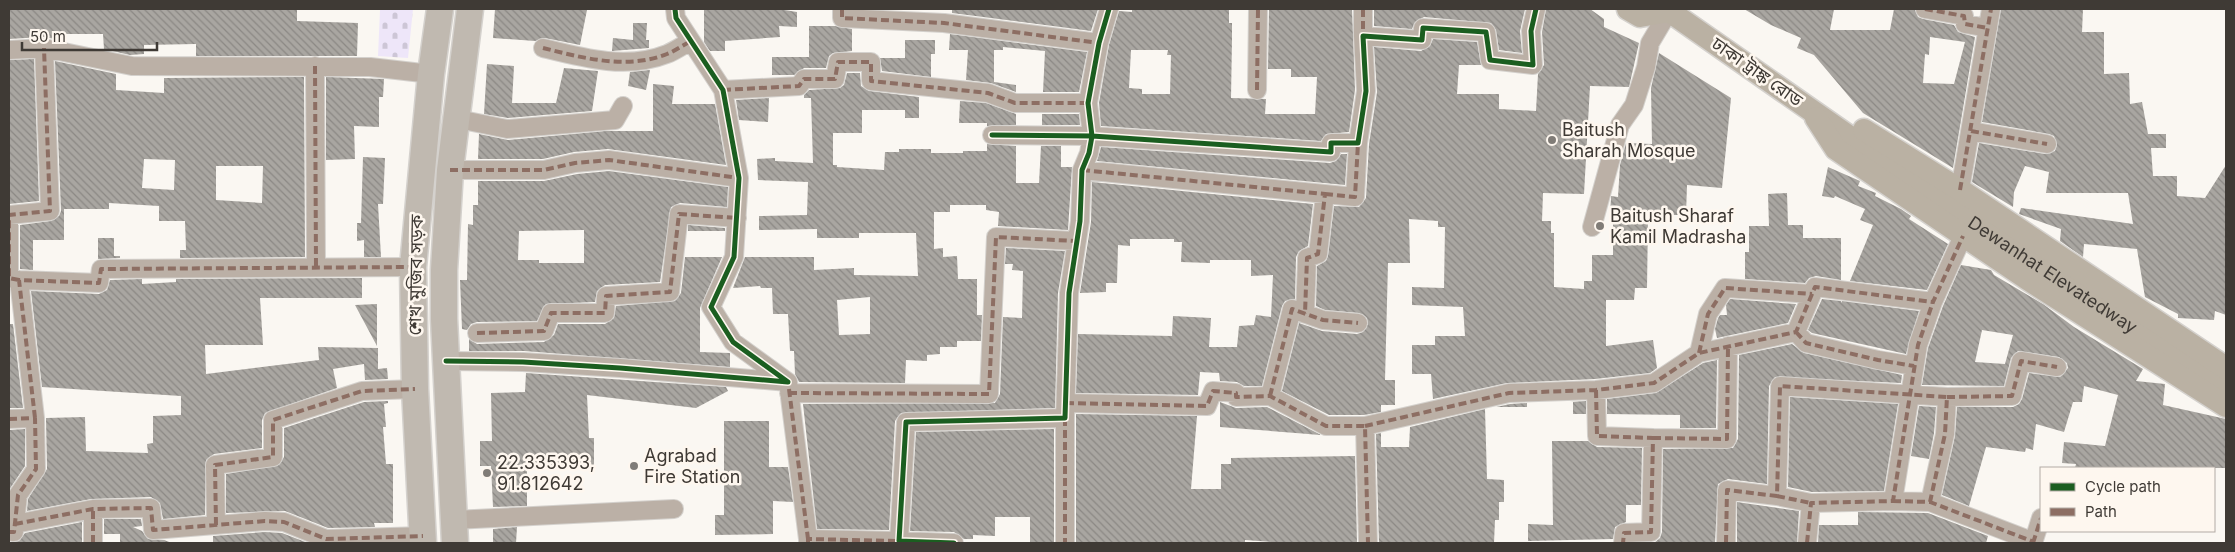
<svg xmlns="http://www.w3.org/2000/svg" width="2235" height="552" font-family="Inter,'Noto Sans Bengali',sans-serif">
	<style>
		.cemetery { fill: url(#cemetery-stones) }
		.building { fill: url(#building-back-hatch); fill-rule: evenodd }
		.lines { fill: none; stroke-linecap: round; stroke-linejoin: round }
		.minor-casing { stroke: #d4d1cd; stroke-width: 20 }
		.major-casing { stroke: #d4d1cd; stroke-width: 25 }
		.highway-casing { stroke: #d4d1cd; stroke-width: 29 }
		.minor { stroke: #bbb0a6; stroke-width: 18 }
		.major { stroke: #bab1a3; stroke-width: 22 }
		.highway { stroke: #c0b9b0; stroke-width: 26 }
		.quiet { stroke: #8d6e63; stroke-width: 4; stroke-dasharray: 8 4; stroke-linecap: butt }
		.cycleway-casing { stroke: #fef7ef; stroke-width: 8 }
		.cycleway { stroke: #1b5e20; stroke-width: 5 }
		.poi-dot { fill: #807c77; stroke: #fef7ef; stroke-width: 2 }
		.labels { text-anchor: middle; stroke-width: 5; stroke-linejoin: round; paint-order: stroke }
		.street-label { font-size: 18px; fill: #3f3a35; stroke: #fef7ef }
		.poi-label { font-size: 18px; fill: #3f3a35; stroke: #fef7ef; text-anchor: start }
	</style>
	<defs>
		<pattern id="cemetery-stones" width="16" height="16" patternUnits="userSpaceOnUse" patternTransform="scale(1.25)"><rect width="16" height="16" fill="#eee6f9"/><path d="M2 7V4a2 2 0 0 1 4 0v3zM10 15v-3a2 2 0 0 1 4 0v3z" fill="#cdc6d6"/></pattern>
		<pattern id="building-back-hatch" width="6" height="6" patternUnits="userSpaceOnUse" patternTransform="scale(1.25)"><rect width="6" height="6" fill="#a9a6a1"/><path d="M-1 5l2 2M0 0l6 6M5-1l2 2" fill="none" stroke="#8b8884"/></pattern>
	</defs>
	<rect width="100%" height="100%" fill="#faf7f2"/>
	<path class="cemetery" d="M340,9H413L408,58L378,56L380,10Z"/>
	<path class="building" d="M9,9H297V21L358,23L357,56H196V44L144,45V54L130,55L104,49L103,34H55V39L43,37L9,39Z
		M495,9L587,10L580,45L545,38L535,41L493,38Z
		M704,9H778L797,12V27L779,26L780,37L725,41V51H710L704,42Z
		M952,9H1098L1091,31L952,13Z
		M1132,9H1229V23H1232V39L1231,98L1266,99L1265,114H1315L1317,77H1291V69H1268L1269,9H1352L1355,90L1349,132L1326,134L1321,141L1101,126L1099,103L1109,45L1119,11L1132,12ZM1131,50H1168L1167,55H1171L1170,94H1142V89L1129,88Z
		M1374,9H1525L1520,31L1522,53L1499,50L1496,30L1491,23L1424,17L1415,22L1412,29L1374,26Z
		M1546,9H1590L1604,19V27L1639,43L1629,87L1590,86L1584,194L1543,193L1542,221H1551V233H1554V287L1584,289V281H1592V255H1613V212H1610L1611,199V196L1618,197L1620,165L1626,143L1652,144L1651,88L1659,53L1731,98L1722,188L1687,185L1686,215H1668V219H1648L1647,288H1635L1634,300H1606V346L1653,340L1657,368L1650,373L1595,379L1507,383L1433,399L1431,374H1412V345H1435V336H1465L1463,307L1412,305V287L1444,288L1445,227H1438V221L1409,219L1410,263H1388L1385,380H1395V405H1381V412L1364,415H1329L1282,391L1299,323L1322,331L1357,334L1363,332L1368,324L1367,318L1359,313L1325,310L1316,306L1317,266L1326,261L1328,256L1334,206L1359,207L1366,198L1369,144L1377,92L1374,47L1421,51L1430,46L1433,39L1477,42L1481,65H1459L1457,94H1499V109L1536,111L1538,74L1544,65L1542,32Z
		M1744,9H1834L1830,30H1890L1894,9H1909L1915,10L1918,17L1923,19L1954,25L1958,32L1975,37L1953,168L1863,113L1814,55L1797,48L1801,38L1771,25ZM1930,37L1965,42L1954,84L1923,83L1925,54L1929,55Z
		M2001,9H2083L2082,32H2104V74L2129,73L2130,104L2142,102L2148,134H2166V148H2151L2153,176H2177V196L2205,198L2226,165V315L2215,311L2214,320L2178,318V314L2145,297L2137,249L2084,244L2083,257L2060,241L2061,229L2019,214L2021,208L2133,224L2128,193H2046L2049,172L2025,166L2014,192L2013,207L1972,182L1979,143L2045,154L2055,151L2057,145L2054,136L2049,134L1982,122Z
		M633,23H647L646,40H649V48L612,51L613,38L633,40Z
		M809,26H835L852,29V51L833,53L829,56L826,68H804L794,75H772V57H809Z
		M950,34L1087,52L1079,92H1043L1045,51L1003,47V50H994V82L1016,85V92L991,83L966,80L968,50H949Z
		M905,40H935V54H931V77L882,71L880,58H905Z
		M34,59L39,201L9,204V60Z
		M55,61L116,74V90L164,93V78L304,77L305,257L180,258V250H186L185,221H159V206L109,203V209H64V240H33V270L20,269V225L51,221L59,216L61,211ZM144,159L175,160L174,190L142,188ZM216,166H263L262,203L216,200Z
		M487,64L514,66L512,103H556L564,68L598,71L592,111L508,118L484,114Z
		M650,70L646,90L628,86L630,72Z
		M847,73H860L861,86L869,91L919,97V118H905V110H862V133H833V165H837V167L884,170L885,152H899V149H931V153H963V151H987V144L1016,146V183H1039L1041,146H1061V167H1072L1068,230L998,226L999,212L986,210V205H950V212H934V249L943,248V257L957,256L958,279H977V315H982L981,341H957V347H940V354L927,355V361L906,360L905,383L799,382L795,374L794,351H790L788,314H773L772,288H761L760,286L733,288L745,257H814V270L854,268V275L918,276L916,233H859V238H817V229L759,230V216L807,215L808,182L758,180L757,159L775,158V161L813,163L811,98H804V95L809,90L840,88L844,85ZM870,297V334L839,335L837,300Z
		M326,77L384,79L383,97H379V127L354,126L355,159L326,160Z
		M653,84L674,86L672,104H715L726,165L608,149L574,152L543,159H478L479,134L508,140L606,131H653Z
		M769,98L768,122L739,120L736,100Z
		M960,101L986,103L1016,114V125L987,126V123H959Z
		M1042,114H1079L1080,125H1042Z
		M1101,147L1330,163L1336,161L1341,154H1347L1345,185L1097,161Z
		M363,157L385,158L383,204H378L381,257H364V240L357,241V223H361Z
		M1828,167L1860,181L1858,186L1876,193L1875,196L1901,209L1911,216L1909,219L1948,244L1927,290L1850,281L1873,225L1860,220L1865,209L1835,196L1834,198L1822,196Z
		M609,171L728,187L727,207L680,203L671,207L660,282L605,285L597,291L595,302L546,304L537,321L477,322L471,324L467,330L462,329L460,280H467L468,224L473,225V205H478V181H544L577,174ZM584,230V263H539V260H518L519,231Z
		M1092,182L1313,204L1308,246L1299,251L1296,257L1295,299L1285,301L1282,306L1262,386H1244L1237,382L1220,381L1219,373L1200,372L1198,395L1076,393L1078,334L1172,336L1173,316L1211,318L1209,347H1237L1239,326L1254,325L1256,315L1271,317L1273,275L1251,276V260H1210V263L1181,262L1182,242H1174V239H1130V246L1118,245L1117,283H1106V292L1080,293L1091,222Z
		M1787,193L1788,225H1803V238H1841V280L1816,276L1809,278L1805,283L1745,279V252H1749V226H1769L1768,194Z
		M688,225L725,228V231H688Z
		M98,238H114V256H120V258L98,259Z
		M1006,248L1065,251L1058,293L1055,408L901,413L895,421L889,530L817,529L803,404L995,403L1000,394L1003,317L1022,318L1023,271L1012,270L1013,264H1005Z
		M685,257H722L700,308V352L730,353V367L524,351H469V339L477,344L544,342L554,335L558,324H605L614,318L616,306L675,301L681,293Z
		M1961,265L1991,270L1994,275L2043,304L2074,327L2143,369L2136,381L2165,384L2163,405L2226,419V468H2075L2076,464L2062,463L2064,442L2105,446L2118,395L2084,386L2082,402H2073L2064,432L2036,424L2033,450L2026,448L2025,452L1986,447L1969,506L1942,495L1955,436L1957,407H2013L2019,404L2022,399L2029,373L2060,377L2068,368L2067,363L2059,357L2018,351L2011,358L2004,386L1922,385L1928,348L1943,306ZM1982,330L2013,335L2005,364L1975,362Z
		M362,278V298H260L263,345H205L206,374L319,360L318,347L378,348V369L387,368L388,379L365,380L364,364L333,369L337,388L265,413L262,420V448L214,454L206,460L205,515L163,519L160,503L151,497L91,499L27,511L28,499L47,469L46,418L85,417L86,451L148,453L147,444L153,443V416L181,415V396L42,387L31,291L99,294L107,290L110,280L142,279V284L176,282V279Z
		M1730,299L1796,304L1788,323L1717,338L1715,329L1718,318L1720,315H1727L1726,305Z
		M1822,299L1841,301V303L1842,301L1919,311L1906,354L1812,333L1808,330Z
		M377,304V346L355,305Z
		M9,324H13L23,408H9Z
		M1792,344L1804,353L1902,375L1901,383L1775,377L1769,386L1767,484L1728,479L1718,484L1715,543H1654L1660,538L1662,532L1663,449L1733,448L1738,439L1739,355Z
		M1717,360L1716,428H1680V415L1607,414V399L1656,393L1703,363Z
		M526,373L726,387L728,391L696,408L587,395L589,438H594V465L527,466V506L493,507L491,466H480V441H492L491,393L525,392Z
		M1790,397L1898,404L1884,491L1812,492L1788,487Z
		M388,401V403L384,404L386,427H383L386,464H393V523H374L375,527L328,528L285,511L226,513V474L279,465L284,457V428L364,402Z
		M1586,401V414H1573V402H1570Z
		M1220,402L1236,408L1267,407L1321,435L1220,427Z
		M1527,403V407H1496L1510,404Z
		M1919,406L1936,407L1934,433L1929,459L1911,456Z
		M1485,409L1487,479L1504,480V502H1499V520H1495L1494,543H1379L1376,434L1381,433V447H1409L1410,427Z
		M1076,414L1197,416L1191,489H1221V464H1231V458L1355,456L1357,543H1285L1245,540V543H1076Z
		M724,421H769V467H788L793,502L773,501V534L715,535V515H724Z
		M25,429V466L9,490V430Z
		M1054,429V543H1030V517H995V536L973,535V539H964L954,532L910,531L916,432Z
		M1552,441H1588L1597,447L1642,448L1641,505H1626V522L1615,527L1613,539L1528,541V524L1553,525Z
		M1737,502L1799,511L1797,543H1737Z
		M1858,512L1928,513L1988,536L1986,543H1818L1819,525H1858Z
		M104,519H141L142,526L133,527L142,531L148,539L164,540L172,543H120V534H104Z
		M82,522V543H9L19,541L25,533Z
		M517,527L516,543L493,542V529Z
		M265,532L282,533L308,543H213V536Z"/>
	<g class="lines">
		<defs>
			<path id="minor" d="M842,9V18L944,23L1099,43
				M1363,9V36
				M1925,9L1964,16L1965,24L1988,28
				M543,48C583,58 627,70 667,54C675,51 683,45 691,41
				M9,50L44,48L132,66L370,67L431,74
				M315,66L316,267
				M723,90L799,86L804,79H835L838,62H871V81L988,93L1015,103H1088
				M1257,90L1258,9
				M458,119L507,129L615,120L623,106
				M1971,131L2047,144
				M992,135L1092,136L1331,152V143H1358L1366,91L1363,36L1422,40L1423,28L1486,32L1490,60L1533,65L1531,31L1536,9
				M450,170H544L575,163L609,160L739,178
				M1082,170L1325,194L1318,254L1307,258L1305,314
				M1960,190L1991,9
				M1325,194L1355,197L1358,143
				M1592,227L1620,125L1634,105L1646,67L1650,43L1669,11
				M19,280L9,278V215L50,211L44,48
				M1796,332L1806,343L1878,360L1914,366
				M477,333L544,331L551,313H605L606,296L670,292L679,214L737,218
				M1699,353L1708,314L1725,288L1812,294
				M446,361L523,362L620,368L788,382L733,342L711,307L734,257L739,178L723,90L676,18L675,9
				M788,382L808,539
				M1596,390L1597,436L1653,438L1651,532L1624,533L1623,543
				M789,393L989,394L996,237L1076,241
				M1270,396L1292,309L1323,320L1358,323
				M1947,397L2012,396L2021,361L2057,367
				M1066,403L1207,406L1213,391L1236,393V397L1270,396L1326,426H1365L1368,543
				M35,418L19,280L99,283L101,269L413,267
				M1065,418V543
				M9,419L35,418L36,469L18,495L14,532H12
				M1365,426L1509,393L1596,390L1654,383L1699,353L1796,332L1815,287L1933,302L1963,236
				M1653,438L1727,439L1728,346
				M1777,496L1811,503
				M1893,501L1930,502L2034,542
				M454,520L674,509
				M15,524L93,509L151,508L153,530L265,521L284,522L326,539L423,536
				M216,525L215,465L273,457V420L362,391L415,389
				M93,543V509
				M808,543V539L899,541
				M954,543L899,541L906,422L1065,418L1069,293L1080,221L1082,170L1089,153L1092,136L1088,103L1099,43L1109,9
				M1726,543L1727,490L1777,496L1780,386L1947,397L1945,434L1930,502
				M1807,543L1811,503L1893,501L1918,345L1933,302
				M2033,543L2041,518"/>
			<g id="major">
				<path id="s1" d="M1628,9L1640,16L1669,11L1970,221L2226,389"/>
				<path d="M1816,118L1836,149L2026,278L2226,406"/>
				<path d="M1864,130L1960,190L2226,368"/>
			</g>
			<path id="highway" d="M423,543L415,389L413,267L431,74L440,9
				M455,543L444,319V270L450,170L470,9"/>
		</defs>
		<use href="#minor" class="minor-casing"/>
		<use href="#major" class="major-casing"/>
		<use href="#highway" class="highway-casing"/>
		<use href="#minor" class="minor"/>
		<use href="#major" class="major"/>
		<use href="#highway" class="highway"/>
		<path class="quiet" d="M842,9V18L944,23L1099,43
			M1363,9V36
			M1925,9L1964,16L1965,24L1988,28
			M543,48C583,58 627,70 667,54C675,51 683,45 691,41
			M315,66L316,267
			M723,90L799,86L804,79H835L838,62H871V81L988,93L1015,103H1088
			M1257,90L1258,9
			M1971,131L2047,144
			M450,170H544L575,163L609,160L739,178
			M1082,170L1325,194L1318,254L1307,258L1305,314
			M1960,190L1991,9
			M1325,194L1355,197L1358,143
			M19,280L9,278V215L50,211L44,48
			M1796,332L1806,343L1878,360L1914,366
			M477,333L544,331L551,313H605L606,296L670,292L679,214L737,218
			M1699,353L1708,314L1725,288L1812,294
			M789,389L808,539
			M1596,390L1597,436L1653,438L1651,532L1624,533L1623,543
			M789,393L989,394L996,237L1076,241
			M1270,396L1292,309L1323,320L1358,323
			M1947,397L2012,396L2021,361L2057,367
			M1066,403L1207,406L1213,391L1236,393V397L1270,396L1326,426H1365L1368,543
			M35,418L19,280L99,283L101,269L413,267
			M1065,418V543
			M9,419L35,418L36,469L18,495L14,532H9
			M1365,426L1509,393L1596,390L1654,383L1699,353L1796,332L1815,287L1933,302L1963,236
			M1653,438L1727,439L1728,346
			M1777,496L1811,503
			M1893,501L1930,502L2034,542
			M15,524L93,509L151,508L153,530L265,521L284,522L326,539L423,536
			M216,525L215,465L273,457V420L362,391L415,389
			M93,543V509
			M808,543V539L899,541
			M1726,543L1727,490L1777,496L1780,386L1947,397L1945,434L1930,502
			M1807,543L1811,503L1893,501L1918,345L1933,302
			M2033,543L2041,518"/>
		<defs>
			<path id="cycleway" d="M992,135L1092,136L1331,152V143H1358L1366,91L1363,36L1422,40L1423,28L1486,32L1490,60L1533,65L1531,31L1536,9
				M446,361L523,362L620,368L788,382L733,342L711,307L734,257L739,178L723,90L676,18L675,9
				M954,543L899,541L906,422L1065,418L1069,293L1080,221L1082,170L1089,153L1092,136L1088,103L1099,43L1109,9"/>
		</defs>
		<use href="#cycleway" class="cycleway-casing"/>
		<use href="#cycleway" class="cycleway"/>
	</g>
	<g class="poi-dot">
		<circle cx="1552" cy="140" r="5"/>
		<circle cx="1600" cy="226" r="5"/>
		<circle cx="634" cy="466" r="5"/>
		<circle cx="487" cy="473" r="5"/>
	</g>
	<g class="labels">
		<g class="street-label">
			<text transform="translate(1757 72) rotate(35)" y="6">ঢাকা ট্রাঙ্ক রোড</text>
			<text dy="6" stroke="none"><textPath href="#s1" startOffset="509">Dewanhat Elevatedway</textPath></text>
			<text transform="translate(416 275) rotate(-89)" y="6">শেখ মুজিব সড়ক</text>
		</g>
		<g class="poi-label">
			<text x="1562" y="136">Baitush<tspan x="1562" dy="21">Sharah Mosque</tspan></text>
			<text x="1610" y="222">Baitush Sharaf<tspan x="1610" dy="21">Kamil Madrasha</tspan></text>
			<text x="644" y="462">Agrabad<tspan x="644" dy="21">Fire Station</tspan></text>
			<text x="497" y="469">22.335393,<tspan x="497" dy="21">91.812642</tspan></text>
		</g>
	</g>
	<rect width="2235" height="552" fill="none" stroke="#3f3a35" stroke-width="20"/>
	<rect x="2040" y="467" width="175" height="65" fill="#fef7ef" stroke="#b2aba5"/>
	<rect x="2050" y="483" width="25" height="8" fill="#1b5e20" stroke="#b2aba5"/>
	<text x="2085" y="492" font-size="15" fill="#3f3a35">Cycle path</text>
	<rect x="2050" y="508" width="25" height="8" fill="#8d6e63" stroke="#b2aba5"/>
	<text x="2085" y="517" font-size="15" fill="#3f3a35">Path</text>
	<path d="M22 42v8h135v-8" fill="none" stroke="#3f3a35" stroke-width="2.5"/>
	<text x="30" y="42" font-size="15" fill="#3f3a35" stroke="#fef7ef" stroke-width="4" paint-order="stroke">50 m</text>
</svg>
